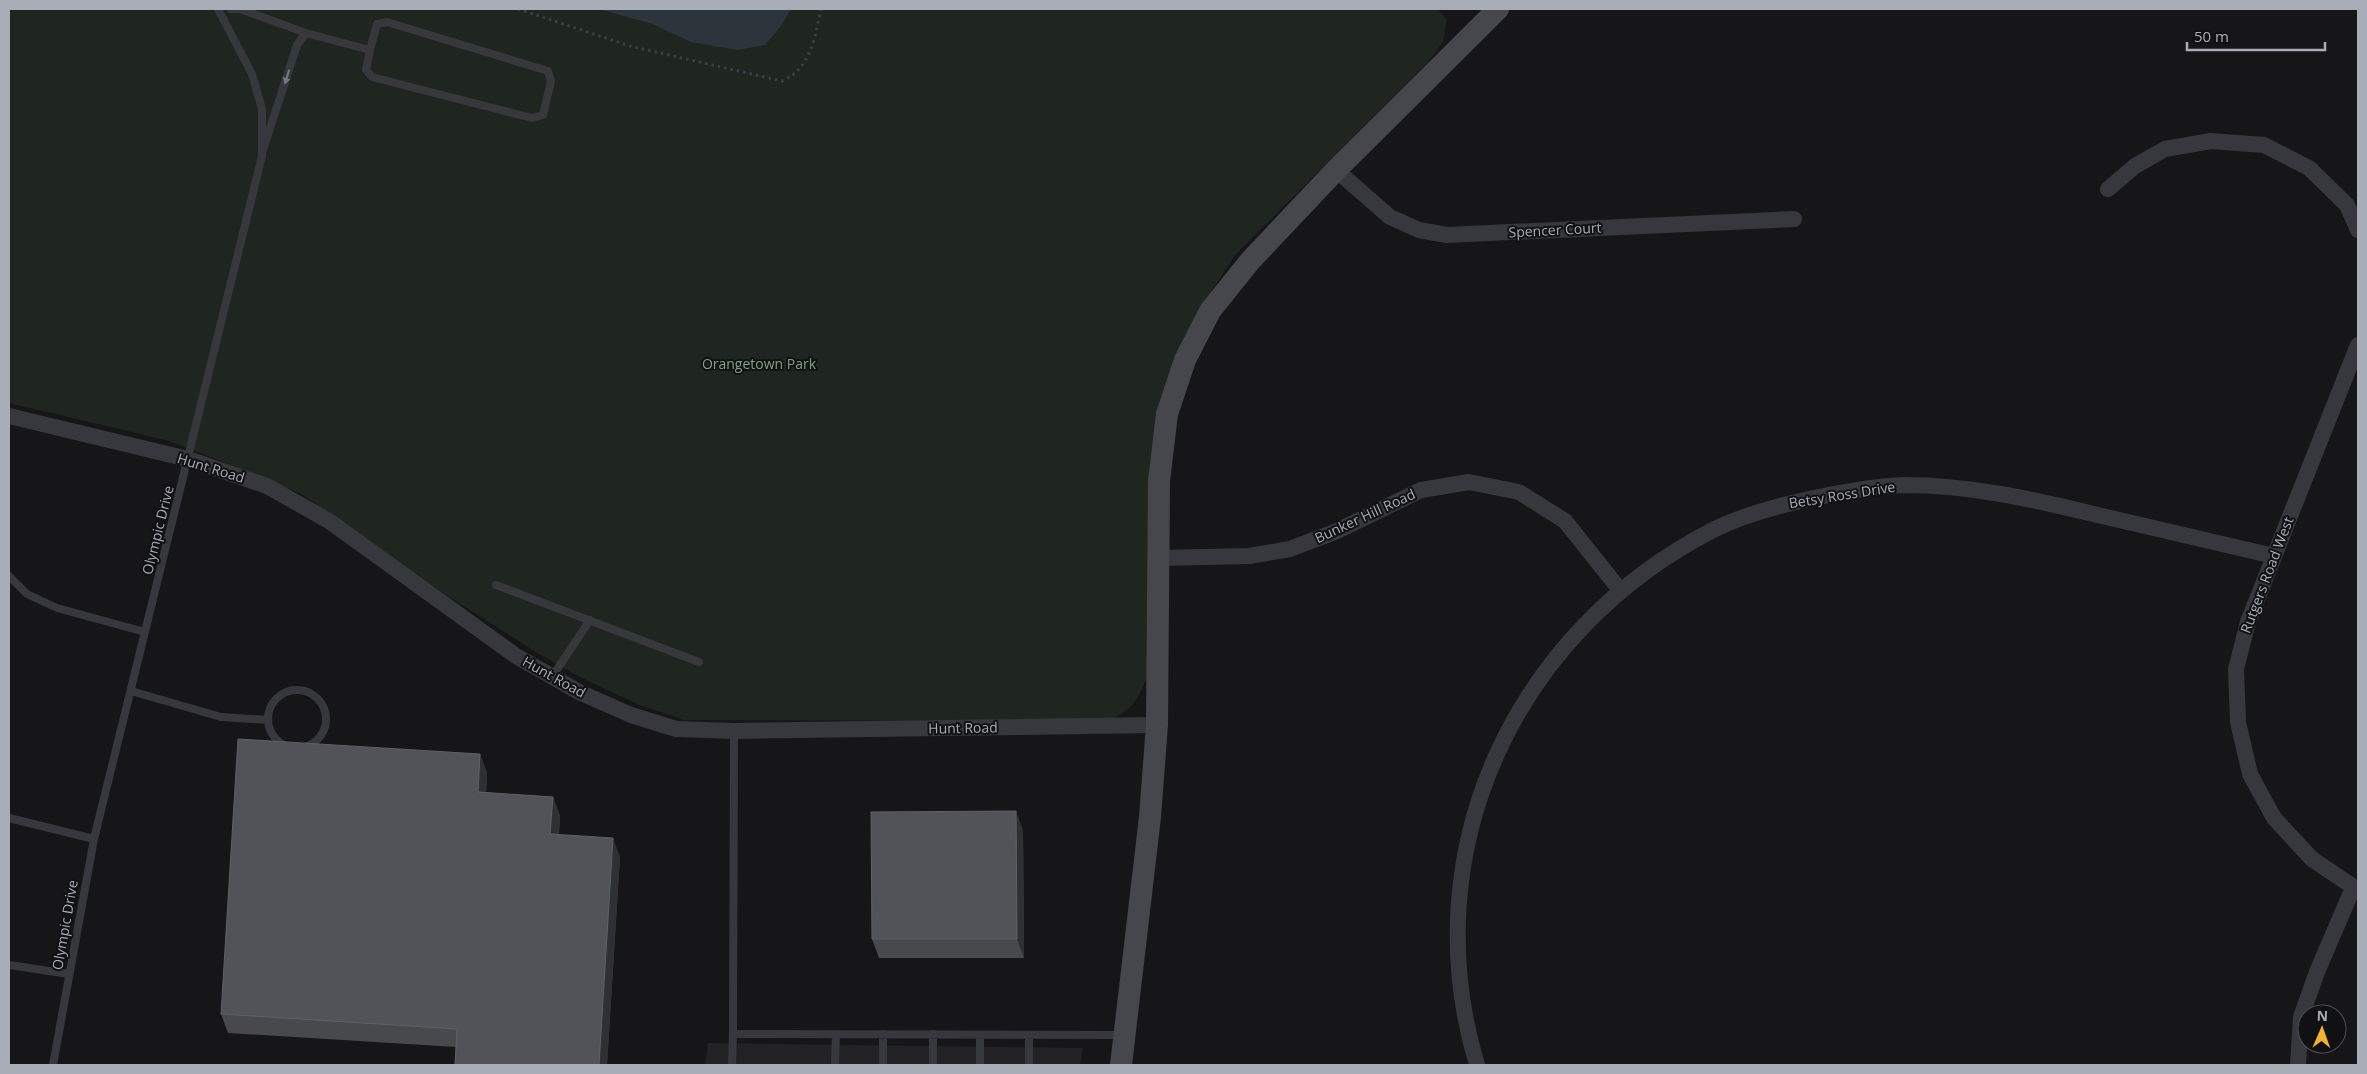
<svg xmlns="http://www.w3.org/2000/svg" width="2367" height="1074" font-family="'Open Sans',sans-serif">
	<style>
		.built { fill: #222225 }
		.green { fill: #1e261f }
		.water { fill: #2c353c }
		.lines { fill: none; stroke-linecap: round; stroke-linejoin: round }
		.path { stroke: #3d3f44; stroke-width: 3; stroke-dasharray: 2.5 4; stroke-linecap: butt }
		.lane { stroke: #37383d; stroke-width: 8 }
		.street { stroke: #37383d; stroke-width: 16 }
		.secondary { stroke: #45474d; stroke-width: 22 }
		.wall { fill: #47494d }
		.shaded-wall { fill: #2f3033 }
		.building { fill: #525359; stroke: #5f6168 }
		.oneway { fill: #757881 }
		.labels { text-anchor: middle; stroke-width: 4; stroke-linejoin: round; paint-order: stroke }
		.street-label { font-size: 14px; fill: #a8adb8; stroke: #111113 }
		.park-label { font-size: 14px; fill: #7fa381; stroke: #111113 }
	</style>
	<rect width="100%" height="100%" fill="#161618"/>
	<path class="built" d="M708,1043L1083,1048L1080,1065H705Z"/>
	<path class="green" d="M9,9H1437L1447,19L1443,42L1428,62L1235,255L1195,317L1159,402L1148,672C1141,698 1128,718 1100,721L684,720L637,704L580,677L539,654L440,591L303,495L257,475L166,440L9,403Z"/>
	<path class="water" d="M599,9H791L781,26L765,45L737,50L691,42L652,24Z"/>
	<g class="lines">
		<path class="path" d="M518,9L630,46L782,81C811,69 815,36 821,9"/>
		<path class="lane" d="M231,9H240L306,33L370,50L377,24L387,22L548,71L551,81L543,115L532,118L372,77L366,70L370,50
			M263,150L297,45L306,33
			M9,576L27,594L57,608L145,632
			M496,585L699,662
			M552,677L590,620
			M268 719a29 29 0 1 1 58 0a29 29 0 1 1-58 0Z
			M131,691L221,717L268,720
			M734,731L733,1034L1123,1035
			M9,818L94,839
			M9,965L69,974
			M53,1065L94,839L262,156V109L252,74L218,9
			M732,1065L733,1034
			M835,1065L836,1034
			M883,1065V1034
			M933,1065V1034
			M980,1065V1035
			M1029,1065V1035"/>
		<path class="street" d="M1336,170L1390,217L1419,230L1447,235L1794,219
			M2108,189L2135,166L2165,149L2211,141L2264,145L2309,168L2347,205L2358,230
			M2358,345L2248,622L2236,669L2238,722L2250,774L2274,818L2312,859L2358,890
			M9,416L188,459L267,486L329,521L516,656L579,692L631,715L676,729L734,731L1157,725
			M1159,558L1249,556L1290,549L1337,531L1421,490L1469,482L1519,492L1565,521L1620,590
			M1477,1065C1412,849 1516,630 1715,529C1746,514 1780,505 1814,498C1843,492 1874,486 1904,485C1972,485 2036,500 2102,516C2159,529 2216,542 2274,556
			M2298,1065L2301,1017L2317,972L2353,888"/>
		<path class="secondary" d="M1121,1065L1150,817L1157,725L1159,481L1167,414L1185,360L1210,311L1250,261L1336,170L1498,9"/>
	</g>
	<path class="wall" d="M480,754L487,773L486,793L553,797L560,816L559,834L620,857L607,1065H455L456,1047L228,1033L221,1014Z
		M1023,830L1024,958H879L872,939Z"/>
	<path class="shaded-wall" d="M480,754L487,773L485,811L478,792Z
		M553,797L560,816L557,853L550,834Z
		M1016,811L1023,830L1024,958L1017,939Z
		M613,838L620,857L607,1065H599Z"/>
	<path class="building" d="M238,739L480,754L478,792L553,797L550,834L613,838L599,1065H455L457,1029L221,1014Z
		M1016,811L1017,939H872L871,812Z"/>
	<defs><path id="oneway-solid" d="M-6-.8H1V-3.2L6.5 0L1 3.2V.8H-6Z" transform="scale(1.25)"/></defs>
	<use class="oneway" href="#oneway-solid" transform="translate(287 77) rotate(107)"/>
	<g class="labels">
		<g class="street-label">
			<text transform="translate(1555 230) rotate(-3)" y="5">Spencer Court</text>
			<text transform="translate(211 468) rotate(17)" y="5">Hunt Road</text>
			<text transform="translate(1842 495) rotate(-9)" y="5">Betsy Ross Drive</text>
			<text transform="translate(1365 516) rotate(-25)" y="5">Bunker Hill Road</text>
			<text transform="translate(158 530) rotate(-76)" y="5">Olympic Drive</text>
			<text transform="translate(2267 575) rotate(-69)" y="5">Rutgers Road West</text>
			<text transform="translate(554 677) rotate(29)" y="5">Hunt Road</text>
			<text transform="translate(963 728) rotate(-1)" y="5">Hunt Road</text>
			<text transform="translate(65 925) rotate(-80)" y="5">Olympic Drive</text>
		</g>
		<g class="park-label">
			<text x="759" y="369">Orangetown Park</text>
		</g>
	</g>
	<rect width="2367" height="1074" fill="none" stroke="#a8adb8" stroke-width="20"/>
	<g transform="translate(2322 1029) rotate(2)"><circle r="24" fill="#111113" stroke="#4d4f55"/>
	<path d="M0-4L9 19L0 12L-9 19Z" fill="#f2b134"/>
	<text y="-8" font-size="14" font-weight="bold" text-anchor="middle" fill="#a8adb8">N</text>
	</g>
	<path d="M2187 42v8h138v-8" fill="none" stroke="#a8adb8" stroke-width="2.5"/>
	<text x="2194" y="42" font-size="15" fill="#a8adb8" stroke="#111113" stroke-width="4" paint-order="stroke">50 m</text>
</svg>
